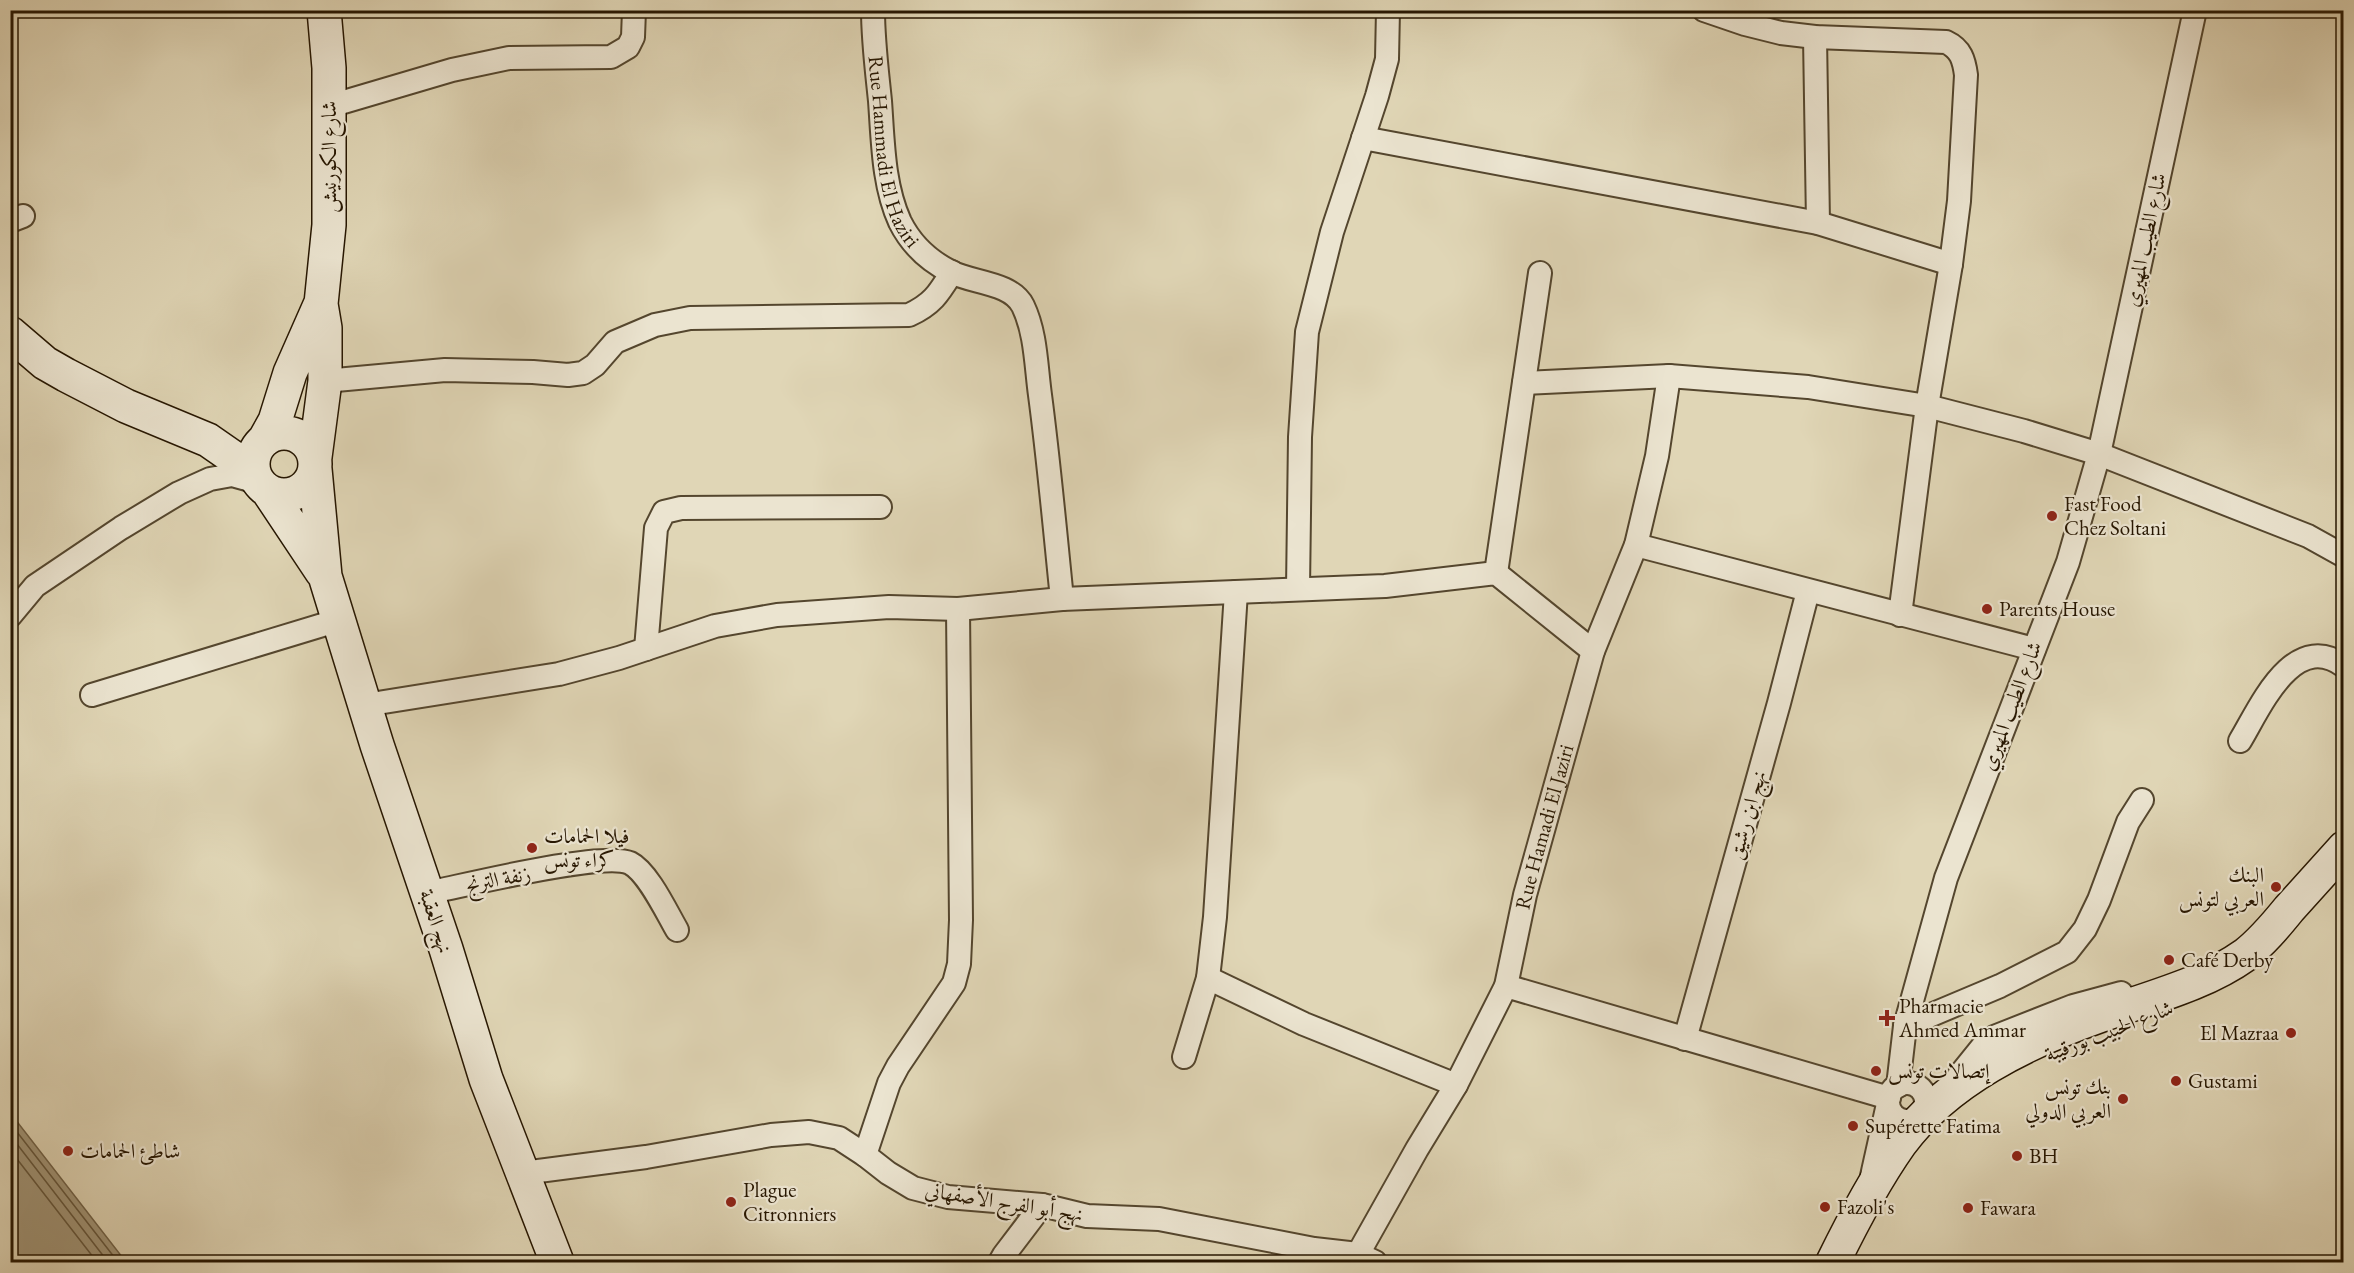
<svg xmlns="http://www.w3.org/2000/svg" width="2354" height="1273" font-family="'EB Garamond',Amiri,serif">
	<style>
		.water { fill: #a19578; stroke: #706248; stroke-width: 1.5 }
		.lines { fill: none; stroke-linecap: round; stroke-linejoin: round }
		.shore { stroke: #64563c; stroke-width: 1.5 }
		.street-casing { stroke: #54462e; stroke-width: 26 }
		.secondary-casing { stroke: #261601; stroke-width: 36 }
		.street { stroke: #ebe4d0; stroke-width: 22 }
		.secondary { stroke: #ebe4d0; stroke-width: 33 }
		.poi-dot { fill: #8f2418; stroke: #ebe4d0; stroke-width: 2 }
		.labels { text-anchor: middle; stroke-width: 4.5; stroke-linejoin: round; paint-order: stroke }
		.street-label { font-size: 21px; fill: #261601; stroke: #ebe4d0 }
		.poi-label { font-size: 21px; fill: #261601; stroke: #ebe4d0; text-anchor: start }
	</style>
	<rect width="100%" height="100%" fill="#e0d6b6"/>
	<filter id="stains"><feTurbulence type="fractalNoise" baseFrequency=".00333" numOctaves="4"/><feColorMatrix values="0 0 0 0 .2 0 0 0 0 .09 0 0 0 0 .02 0 0 0 .5 -.17"/></filter>
	<radialGradient id="worn" r=".72"><stop offset=".6" stop-color="#630" stop-opacity="0"/><stop offset="1" stop-color="#630" stop-opacity=".3"/></radialGradient>
	<path class="water" d="M10,1115L15,1119L126,1262H11Z"/>
	<g class="lines">
		<path class="shore" d="M10,1123L118,1262
			M10,1135L108,1262
			M10,1150L97,1262"/>
		<defs>
			<g id="street">
				<path id="s1" d="M873,10C873,41 877,71 880,101C883,141 883,185 900,222C911,244 929,261 951,272C972,283 1011,282 1023,306C1036,333 1036,366 1040,395C1049,463 1055,531 1062,599"/>
				<path d="M1704,10L1745,24L1781,33L1815,37L1946,42C1961,49 1964,60 1966,75L1959,201L1951,264L1927,406L1900,615"/>
				<path d="M1815,37L1818,223"/>
				<path d="M330,106L452,70L509,58L611,57L628,47L633,37L634,10"/>
				<path d="M1363,138L1818,223L1951,264"/>
				<path d="M10,221L23,216"/>
				<path d="M325,381L445,370L533,372L568,375L583,373L595,365L615,342L655,325L690,318L909,315C933,304 939,293 952,272"/>
				<path d="M1524,383L1669,376L1808,387L1927,406L2024,431L2099,454L2308,536L2344,556"/>
				<path d="M1636,545L2034,649"/>
				<path d="M1496,573L1540,273"/>
				<path d="M1298,589L1300,437L1307,332L1332,232L1377,96L1387,59L1388,10"/>
				<path d="M10,616L35,586L121,528L179,493L210,479L232,475L257,482"/>
				<path d="M646,649L656,528L664,512L681,508L880,507"/>
				<path d="M92,695L339,620"/>
				<path d="M365,705L559,674L619,658L715,626L777,615L889,607L958,609L1062,599L1385,586L1496,573L1593,651"/>
				<path d="M2240,741C2260,708 2293,629 2344,666"/>
				<path d="M427,893C463,886 602,851 630,863C648,872 667,913 677,930"/>
				<path d="M1208,978L1304,1024L1456,1085"/>
				<path d="M1506,986L1889,1098"/>
				<path d="M1905,1026L2000,986L2067,952L2085,929L2099,900L2128,822L2142,800"/>
				<path d="M1685,1039L1779,703L1808,591"/>
				<path d="M1184,1057L1208,978L1215,917L1236,592"/>
				<path d="M1958,1077L1983,1046L1994,1037L2073,1006L2121,993"/>
				<circle cx="1907" cy="1102" r="19"/>
				<path d="M1898,1086L1905,1026L1946,878L2068,562L2099,454L2195,10"/>
				<path d="M865,1155L889,1083L898,1066L954,983L959,964L961,920L958,609"/>
				<path d="M523,1173L646,1157L771,1135L809,1132L839,1138L865,1155L888,1173L913,1188L948,1197L1042,1205L1087,1216L1159,1219L1314,1249L1358,1254L1375,1262"/>
				<path d="M1872,1176L1888,1104"/>
				<path id="s2" d="M1358,1254L1417,1149L1456,1085L1506,986L1525,895L1593,651L1636,545L1657,456L1669,376"/>
				<path d="M1000,1262L1004,1255L1042,1205"/>
			</g>
			<path id="secondary" d="M10,333L45,363L66,375L126,406L208,440L254,472
				M253 464a31 31 0 1 1 62 0a31 31 0 1 1-62 0Z
				M265,439L275,421L290,373L320,305
				M315,457L325,381V328L321,304L329,225V68L324,10
				M315,469L325,576L377,745L446,949L486,1079L557,1262
				M268,491L322,572
				M1833,1262C1853,1221 1874,1181 1900,1144C1947,1080 2026,1042 2099,1016C2148,998 2203,985 2245,955C2262,942 2276,925 2289,909C2307,889 2325,869 2344,848"/>
		</defs>
		<use href="#street" class="street-casing"/>
		<use href="#secondary" class="secondary-casing"/>
		<use href="#street" class="street"/>
		<use href="#secondary" class="secondary"/>
	</g>
	<g class="poi-dot">
		<circle cx="2052" cy="516" r="6"/>
		<circle cx="1987" cy="609" r="6"/>
		<circle cx="532" cy="848" r="6"/>
		<circle cx="2276" cy="887" r="6"/>
		<circle cx="2169" cy="960" r="6"/>
		<path d="M1884 1009h6v6h6v6h-6v6h-6v-6h-6v-6h6z"/>
		<circle cx="2291" cy="1033" r="6"/>
		<circle cx="1876" cy="1071" r="6"/>
		<circle cx="2176" cy="1081" r="6"/>
		<circle cx="2123" cy="1099" r="6"/>
		<circle cx="1853" cy="1126" r="6"/>
		<circle cx="68" cy="1151" r="6"/>
		<circle cx="2017" cy="1156" r="6"/>
		<circle cx="731" cy="1202" r="6"/>
		<circle cx="1825" cy="1207" r="6"/>
		<circle cx="1968" cy="1208" r="6"/>
	</g>
	<g class="labels">
		<g class="street-label">
			<text dy="7" stroke="none"><textPath href="#s1" startOffset="144">Rue Hammadi El Haziri</textPath></text>
			<text transform="translate(329 157) rotate(-90)" y="7">شارع الكورنيش</text>
			<text transform="translate(2145 240) rotate(-78)" y="7">شارع الطيب المهيري</text>
			<text transform="translate(2011 706) rotate(-69)" y="7">شارع الطيب المهيري</text>
			<text transform="translate(1747 815) rotate(-74)" y="7">نهج ابن رشيق</text>
			<text dy="7" stroke="none"><textPath href="#s2" startOffset="470">Rue Hamadi El Jaziri</textPath></text>
			<text transform="translate(498 879) rotate(-11)" y="7">زنفة الترنج</text>
			<text transform="translate(436 921) rotate(72)" y="7">نهج العقبة</text>
			<text transform="translate(2109 1031) rotate(-21)" y="7">شارع الحبيب بورقيبة</text>
			<text transform="translate(1004 1202) rotate(9)" y="7">نهج أبو الفرج الأصفهاني</text>
		</g>
		<g class="poi-label">
			<text x="2064" y="511">Fast Food<tspan x="2064" dy="24">Chez Soltani</tspan></text>
			<text x="1999" y="616">Parents House</text>
			<text x="544" y="843">فيلا الحمامات<tspan x="544" dy="24">كراء تونس</tspan></text>
			<text x="2264" y="882" text-anchor="end">البنك<tspan x="2264" dy="24">العربي لتونس</tspan></text>
			<text x="2181" y="967">Café Derby</text>
			<text x="1899" y="1013">Pharmacie<tspan x="1899" dy="24">Ahmed Ammar</tspan></text>
			<text x="2279" y="1040" text-anchor="end">El Mazraa</text>
			<text x="1888" y="1078">إتصالات تونس</text>
			<text x="2188" y="1088">Gustami</text>
			<text x="2111" y="1094" text-anchor="end">بنك تونس<tspan x="2111" dy="24">العربي الدولي</tspan></text>
			<text x="1865" y="1133">Supérette Fatima</text>
			<text x="80" y="1158">شاطئ الحمامات</text>
			<text x="2029" y="1163">BH</text>
			<text x="743" y="1197">Plague<tspan x="743" dy="24">Citronniers</tspan></text>
			<text x="1837" y="1214">Fazoli's</text>
			<text x="1980" y="1215">Fawara</text>
		</g>
	</g>
	<rect width="2354" height="1273" fill="none" stroke="#e0d6b6" stroke-width="36"/>
	<rect x="12" y="12" width="2330" height="1249" fill="none" stroke="#261601" stroke-width="3"/>
	<rect x="18" y="18" width="2318" height="1237" fill="none" stroke="#261601" stroke-width="1.5"/>
	<rect width="100%" height="100%" filter="url(#stains)"/>
	<rect width="100%" height="100%" fill="url(#worn)"/>
</svg>
